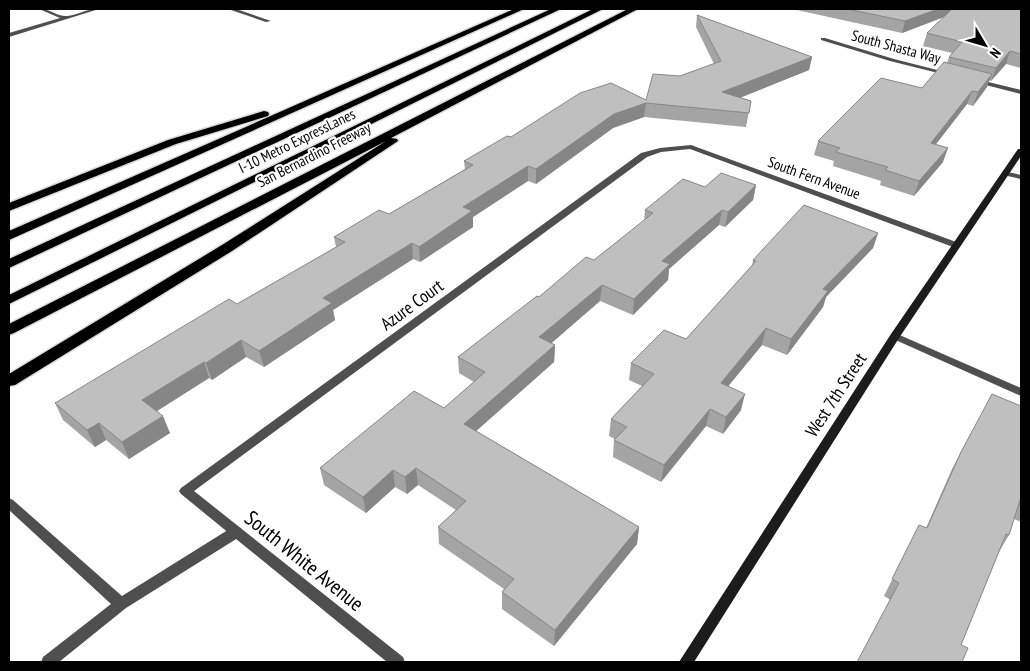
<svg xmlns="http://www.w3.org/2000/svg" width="1030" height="671" font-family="'PT Sans Narrow',sans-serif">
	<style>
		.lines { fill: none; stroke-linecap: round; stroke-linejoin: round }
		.highway-casing { stroke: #dbdbdb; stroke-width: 3 }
		.lane { fill: #4f4f4f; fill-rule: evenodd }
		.street { fill: #4f4f4f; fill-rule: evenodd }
		.secondary { fill: #1c1c1c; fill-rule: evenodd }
		.highway { fill: #000; fill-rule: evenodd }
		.wall { fill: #a4a4a4 }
		.shaded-wall { fill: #868686 }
		.building { fill: #bfbfbf; stroke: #868686 }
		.labels { text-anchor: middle; stroke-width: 4.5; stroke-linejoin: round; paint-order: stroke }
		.far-street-label { font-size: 15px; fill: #000; stroke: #fff }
		.street-label { font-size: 18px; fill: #000; stroke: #fff }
		.near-street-label { font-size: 21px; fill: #000; stroke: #fff }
	</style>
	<rect width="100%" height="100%" fill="#fff"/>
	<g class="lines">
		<defs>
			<path id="highway" d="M514,9H524L9,240V231Z
				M551,9H561L9,268V259Z
				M593,9H603L9,304V295Z
				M628,9H638L391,138L397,139L398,141L232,251L15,385L9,386V374L222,245L386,141L14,333L9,335V324Z
				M264,111L268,112L269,114L268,116L176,144L9,211V203L168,140Z"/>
		</defs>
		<use href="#highway" class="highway-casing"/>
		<path class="lane" d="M9,498L13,500L122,596L231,528L236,527L241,528L242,532L241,536L126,608L59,662H41L43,657L111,604L9,510Z"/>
		<path class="street" d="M39,9C49,8 58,17 67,16C78,15 87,8 99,9L9,37V33L60,18Z
			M228,9H236L271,21L266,22Z
			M821,38H825L894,59L953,74L950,76L890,61L821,40Z
			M976,79L1021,90V94L974,82L973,81Z
			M691,145L959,243L960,245L956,248L953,247L690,149L661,152L647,157L194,491L403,657L405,662H387L181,494L179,491L181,488L641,153L660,148Z
			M1003,171L1021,175V179L1003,175Z
			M895,333L1021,388V396L891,338L890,336Z"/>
		<path class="secondary" d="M1018,149H1021V156L899,338L694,662H679L891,334Z"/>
		<use href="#highway" class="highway"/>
	</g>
	<path class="wall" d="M792,9H1021V68L1006,64L991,81L989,80L987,87L973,106L967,104L936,144L943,162L914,196L880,185L881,181L833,166L834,161L814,155L818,141L922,88L947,63L949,57L952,53L923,46L927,33L944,17L902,33Z
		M697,15L812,57L809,70L740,98L751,101L746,127L644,117L613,128L536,184L528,181L473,217V227L420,262L413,259L333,310L335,320L264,367L246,357L212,380L209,378L157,411L170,433L129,459L106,440L95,447L63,420L55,403L237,304L336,247L334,237L389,214L465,169L464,161L511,137L646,100L680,76L714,64L696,27Z
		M756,185L753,200L725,227L719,225L669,269L668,280L633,315L600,301L551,343L555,345L554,362L476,431L639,527L637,544L554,646L502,609V592L504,589L439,544L438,527L456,510L418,485L407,494L395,487L366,513L324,485L320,468L444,408L474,382L459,373L458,357L539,297L594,260L644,221L645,210L705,187Z
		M878,233L873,248L826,297L823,307L787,355L762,345L728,386L741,410L723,434L706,426L661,482L613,457L614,440L615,439L609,436L611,419L642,386L629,380L631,363L686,339L752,266L753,260Z
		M1021,406V522L1014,519L1009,535L999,552L961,645L884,596L919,525L926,528L952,469L961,452Z"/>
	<path class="shaded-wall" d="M938,9H958L957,12L902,33L905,21Z
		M1010,51L1006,64L991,81L996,68Z
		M812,57L809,70L719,106L722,92Z
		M992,74L987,87L973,106L978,92Z
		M972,91L967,104L926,157L931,143Z
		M646,103L644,117L613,128L536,184V169L614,114Z
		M948,148L943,162L914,196L919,181Z
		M528,166V181L473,217V227L420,262L419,247L463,207Z
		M756,185L753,200L725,227L728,212Z
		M722,210L719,225L669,269L668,280L633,315L634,299L662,261Z
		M878,233L873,248L826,297L823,307L787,355L791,339L823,289Z
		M412,243L413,259L333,310L335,320L264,367L259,351L323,298Z
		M602,285L600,301L539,354V337Z
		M766,328L762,345L717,400L721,383Z
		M241,340L246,357L212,380L206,363Z
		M555,345L554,362L465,441L464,424Z
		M204,362L209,378L149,416L142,400Z
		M745,394L741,410L723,434L726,417Z
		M710,409L706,426L661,482L664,465Z
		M163,416L170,433L129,459L122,442Z
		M99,423L106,440L95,447L87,430Z
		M416,468L418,485L407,494L405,477Z
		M393,470L395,487L366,513L363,497Z
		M639,527L637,544L554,646L555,630Z"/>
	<path class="building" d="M847,9H938L905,21Z
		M952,9H1021V54L1010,51L996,68L949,57L962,42L927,33Z
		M697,15L812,57L722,92L751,101L749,113L646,103L614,114L536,169L528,166L463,207L472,211L419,247L412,243L323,298L332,303L259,351L241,340L206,363L204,362L142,400L163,416L122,442L99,423L87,430L55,403L229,299L237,304L345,242L334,237L379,210L389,214L473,165L464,161L507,136L511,137L580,93L611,83L646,100L653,74L680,76L721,61Z
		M944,62L992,74L978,92L972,91L931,143L948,148L919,181L885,170L888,167L836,152L840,148L818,141L881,78L922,88Z
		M721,173L756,185L728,212L722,210L662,261L670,264L634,299L602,285L539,337L555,345L464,424L639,527L555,630L502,592L514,579L438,527L466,501L416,468L405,477L393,470L363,497L320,468L414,391L444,408L485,372L458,357L537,296L539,297L586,257L594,260L653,213L645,210L683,179L705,187Z
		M804,205L878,233L823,289L828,291L791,339L766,328L721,383L745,394L726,417L710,409L664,465L614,440L627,427L611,419L654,374L631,363L664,330L686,339L756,261L753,260Z
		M992,394L1021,406V501L1020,500L1009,535L1006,534L961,645L968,648L962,662H857L899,583L892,579L919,525L927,528L961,452Z"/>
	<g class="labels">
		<g class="far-street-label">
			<text transform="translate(896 47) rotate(15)" y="5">South Shasta Way</text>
			<text transform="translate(297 141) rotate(-26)" y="5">I-10 Metro ExpressLanes</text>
			<text transform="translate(314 155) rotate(-27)" y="5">San Bernardino Freeway</text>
			<text transform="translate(814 178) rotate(20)" y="5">South Fern Avenue</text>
		</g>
		<g class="street-label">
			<text transform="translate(412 305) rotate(-36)" y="6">Azure Court</text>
			<text transform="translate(836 395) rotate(-57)" y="6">West 7th Street</text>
		</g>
		<g class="near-street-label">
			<text transform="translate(304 561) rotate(39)" y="7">South White Avenue</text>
		</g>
	</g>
	<rect width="1030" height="671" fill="none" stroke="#000000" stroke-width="20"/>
	<g transform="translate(985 45) rotate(128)" stroke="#ffffff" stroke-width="4" paint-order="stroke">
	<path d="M0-4L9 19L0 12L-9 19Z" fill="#000000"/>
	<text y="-8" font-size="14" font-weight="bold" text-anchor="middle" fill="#000000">N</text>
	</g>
</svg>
